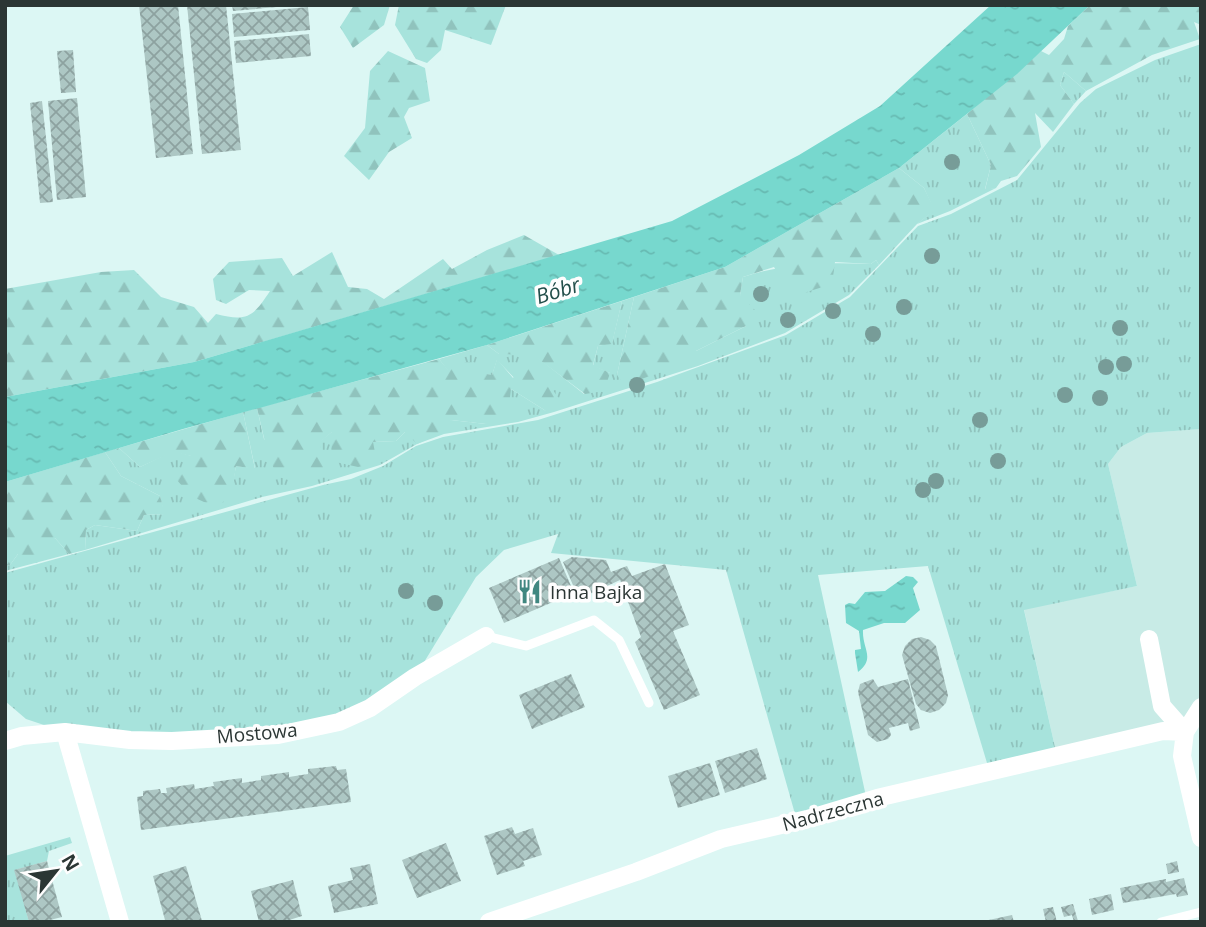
<svg xmlns="http://www.w3.org/2000/svg" width="1206" height="927" font-family="'Open Sans',sans-serif">
	<style>
		.built { fill: #c8ebe6 }
		.grass { fill: url(#grass-tufts) }
		.forest { fill: url(#forest-firs) }
		.water { fill: url(#water-ripples) }
		.building { fill: url(#building-cross-hatch) }
		.lines { fill: none; stroke-linecap: round; stroke-linejoin: round }
		.lane { stroke: #fff; stroke-width: 9 }
		.street { stroke: #fff; stroke-width: 18 }
		.tree { fill: #779c98 }
		.labels { text-anchor: middle; stroke-width: 7; stroke-linejoin: round; paint-order: stroke }
		.poi-label { font-size: 19px; fill: #2b3634; stroke: #fefefe; text-anchor: start }
		.street-label { font-size: 19px; fill: #2b3634; stroke: #fefefe }
		.water-label { font-size: 21px; font-style: italic; fill: #224e4a; stroke: #fefefe }
	</style>
	<defs>
		<pattern id="grass-tufts" width="24" height="20" patternUnits="userSpaceOnUse" patternTransform="scale(1.75)"><rect width="24" height="20" fill="#a7e3dc"/><path d="M3 7l-1-3M5 7V3M7 7l1-3M15 17l-1-3M17 17v-4M19 17l1-3" fill="none" stroke="#90c3bd"/></pattern>
		<pattern id="forest-firs" width="22" height="20" patternUnits="userSpaceOnUse" patternTransform="scale(1.75)"><rect width="22" height="20" fill="#a7e3dc"/><path d="M5 1l3.5 6h-7zM16 11l3.5 6h-7z" fill="#90c3bd"/></pattern>
		<pattern id="water-ripples" width="26" height="14" patternUnits="userSpaceOnUse" patternTransform="scale(1.75)"><rect width="26" height="14" fill="#77d8ce"/><path d="M2 4q2-2 4 0t4 0M15 11q2-2 4 0t4 0" fill="none" stroke="#67bab2"/></pattern>
		<pattern id="building-cross-hatch" width="8" height="8" patternUnits="userSpaceOnUse" patternTransform="scale(1.75)"><rect width="8" height="8" fill="#adc7c4"/><path d="M0 0l8 8M0 8l8-8" fill="none" stroke="#8da2a0"/></pattern>
	</defs>
	<rect width="100%" height="100%" fill="#dcf7f4"/>
	<path class="built" d="M1201,429V707L1192,719L1057,756L1024,609L1137,586L1108,464L1121,447L1147,433Z"/>
	<path class="grass" d="M1201,44V429L1147,433L1121,447L1108,464L1137,586L1024,610L1057,756L990,773L928,566L818,575L867,801L797,821L726,570L551,553L558,534L504,550L476,577L415,677L370,708L278,735L65,732L26,719L5,701V573L323,485L351,479L383,466L416,446L443,437L538,420L657,382L786,335L850,297L918,226L951,214L1017,180L1080,103L1096,89L1155,60Z
		M1064,72L1086,91L1074,104L1060,85Z
		M967,114L991,165L985,189L996,188L950,211L917,224L934,210L924,188L899,168Z
		M876,260L879,265L849,295L785,333L698,366L554,412L518,422L444,434L417,444L380,465L312,486L262,497L85,550L86,530L95,525L137,531L144,515L164,514L160,496L121,476L105,452L119,448L140,467L173,451L192,456L231,493L236,466L255,468L243,412L257,408L264,439L295,468L319,442L333,431L372,442L396,441L405,432L451,420L486,424L511,389L546,411L497,360L492,375L449,372L439,359L487,345L499,354H533L584,394L610,373L593,366L598,346L612,343L622,301L634,297L617,375L696,351L746,326L740,295L743,277C786,263 826,262 871,264Z
		M55,538L69,554L5,571V566L10,565L18,554Z
		M70,837L72,843L49,851L47,861L15,870L29,922H5V856Z"/>
	<path class="forest" d="M354,5H390L384,25L353,48L340,27Z
		M399,5H506L491,45L445,30L441,50L427,63L416,59L395,25Z
		M1090,5H1201V25L1194,22L1200,39L1152,55L1086,91L1064,72L1060,85L1074,104L1053,132L1035,113L1041,147L1017,176L1001,181L996,188L985,190L991,165L967,114L1041,51L1049,55L1064,39L1068,26Z
		M388,51L425,68L430,101L409,108L404,117L412,138L389,152L369,180L344,156L365,128L370,71Z
		M899,168L924,188L935,210L917,224L879,265L876,260L871,264L835,262L832,284L791,297L774,267L743,277L740,295L755,310L746,326L696,351V360L624,385L617,375L634,297L725,267Z
		M524,235L559,255L194,362L5,397V289L101,272L134,270L161,297L194,307L208,323L216,314C247,322 253,317 270,291L249,290L226,304L216,300L213,279L229,262L282,258L293,276L332,252L348,287L367,289L384,299L443,259L452,269L487,250Z
		M622,301L612,344L598,346L593,365L610,373L604,391L585,394L533,355L499,354L487,345Z
		M439,359L449,371L455,363L471,362L475,372L492,375L497,359L513,378L523,364L538,369L562,403L546,411L511,389L507,421L486,424L451,420L443,432L417,444L405,432L396,441L373,442L377,463L358,467L331,461L332,432L320,442L325,473L311,483L296,469L292,481L276,476L264,438L257,408Z
		M243,412L255,469L236,466L232,493L217,508L191,496L176,479L191,456L173,452L140,467L119,448Z
		M105,452L121,476L160,496L165,514L144,515L137,531L95,525L86,530L85,550L69,554L55,538L37,563H24L18,554L10,565L5,566V482Z"/>
	<path class="water" d="M991,5H1090L1017,74L899,168L725,267L487,345L183,429L5,482V397L194,362L672,221L799,155L880,106Z
		M906,576L913,577L918,582L913,588L920,610L905,623H884L863,630C862,649 876,658 858,672L855,653V650L861,649L859,631L846,623L845,605L849,603L855,604L865,592L885,591Z"/>
	<path class="building" d="M139,5H178L193,154L156,158Z
		M187,5H226L241,150L202,154Z
		M232,5H277V7L233,11Z
		M308,7L310,30L234,37L232,14Z
		M309,34L311,56L236,63L234,41Z
		M73,50L76,92L61,93L57,51Z
		M77,98L86,197L57,200L48,101Z
		M42,101L53,202L40,203L30,103Z
		M572,557L606,560L611,572L627,566L632,576L665,564L689,625L673,631L700,695L664,710L635,642L641,637L620,580L579,599L563,562Z
		M559,558L574,593L504,623L489,588Z
		M921,637L930,640L936,646L948,695L946,703L939,710L930,713L921,710L916,704L902,655L905,646L912,639Z
		M571,674L585,707L532,729L519,695Z
		M873,679L878,687L908,679L920,728L910,731L908,723L889,728L891,735L888,739L877,742L868,735L858,692L860,684Z
		M757,748L767,779L725,793L715,761Z
		M710,763L720,795L678,808L668,776Z
		M336,766L337,770L346,769L351,802L141,830L137,797L143,796V791L160,789L161,793H167L166,788L194,784L195,789L214,786L213,782L242,778V783L261,780V776L289,772V777L308,774V769Z
		M512,827L515,834L533,828L542,855L523,861L525,866L497,875L484,836Z
		M446,843L461,881L417,898L402,860Z
		M47,861L62,917L42,922H29L14,870Z
		M1177,861L1179,872L1168,874L1166,864Z
		M370,864L378,904L334,913L328,886L353,880L350,868Z
		M186,866L202,921L161,922L165,920L153,876Z
		M1184,878L1188,895L1177,897L1176,894L1123,903L1120,888L1166,879V882Z
		M293,880L302,916L283,922H259L251,891Z
		M1111,894L1114,910L1092,915L1089,899Z
		M1073,904L1078,921L1074,922L1072,915L1064,917L1061,907Z
		M1053,907L1057,922H1046L1043,909Z
		M1012,915L1014,922H984V921Z"/>
	<g class="lines">
		<path class="lane" d="M486,636L526,646L594,620L619,640L649,703
			M1161,922L1201,912"/>
		<path class="street" d="M1149,639L1162,706L1185,732
			M1201,707L1185,732L1182,756L1201,838
			M65,732L120,922
			M5,741L22,736L65,732L130,740L172,741L278,735L339,722L370,708L415,677L486,636
			M489,922L636,872L721,839L807,819L877,798L1163,731L1185,732"/>
	</g>
	<g class="tree">
		<circle cx="952" cy="162" r="8"/>
		<circle cx="932" cy="256" r="8"/>
		<circle cx="761" cy="294" r="8"/>
		<circle cx="904" cy="307" r="8"/>
		<circle cx="833" cy="311" r="8"/>
		<circle cx="788" cy="320" r="8"/>
		<circle cx="1120" cy="328" r="8"/>
		<circle cx="873" cy="334" r="8"/>
		<circle cx="1124" cy="364" r="8"/>
		<circle cx="1106" cy="367" r="8"/>
		<circle cx="637" cy="385" r="8"/>
		<circle cx="1065" cy="395" r="8"/>
		<circle cx="1100" cy="398" r="8"/>
		<circle cx="980" cy="420" r="8"/>
		<circle cx="998" cy="461" r="8"/>
		<circle cx="936" cy="481" r="8"/>
		<circle cx="923" cy="490" r="8"/>
		<circle cx="406" cy="591" r="8"/>
		<circle cx="435" cy="603" r="8"/>
	</g>
	<defs>
		<symbol id="restaurant-bare" viewBox="-9 -9 18 18"><path d="M-5-6h1v4h1v-4h1v4h1v-4h1v5L-1.5 .5V6h-2V.5L-5-1ZM5-6V6H3V1.5H1.5Q1.5-4 5-6Z" fill="#408780" stroke="#fefefe" stroke-width="2.5" paint-order="stroke"/></symbol>
	</defs>
	<g fill-rule="evenodd">
		<use href="#restaurant-bare" x="512" y="574" width="35" height="35"/>
	</g>
	<g class="labels">
		<g class="poi-label">
			<text x="550" y="599">Inna Bajka</text>
		</g>
		<g class="street-label">
			<text transform="translate(257 733) rotate(-5)" y="7">Mostowa</text>
			<text transform="translate(833 811) rotate(-15)" y="7">Nadrzeczna</text>
		</g>
		<g class="water-label">
			<text transform="translate(558 291) rotate(-17)" y="7">Bóbr</text>
		</g>
	</g>
	<rect width="1206" height="927" fill="none" stroke="#2b3634" stroke-width="14"/>
	<g transform="translate(56 871) rotate(60)" stroke="#fefefe" stroke-width="5" paint-order="stroke">
	<path d="M0-5L12 26L0 18L-12 26Z" fill="#2b3634"/>
	<text y="-10" font-size="19" font-weight="bold" text-anchor="middle" fill="#2b3634">N</text>
	</g>
</svg>
